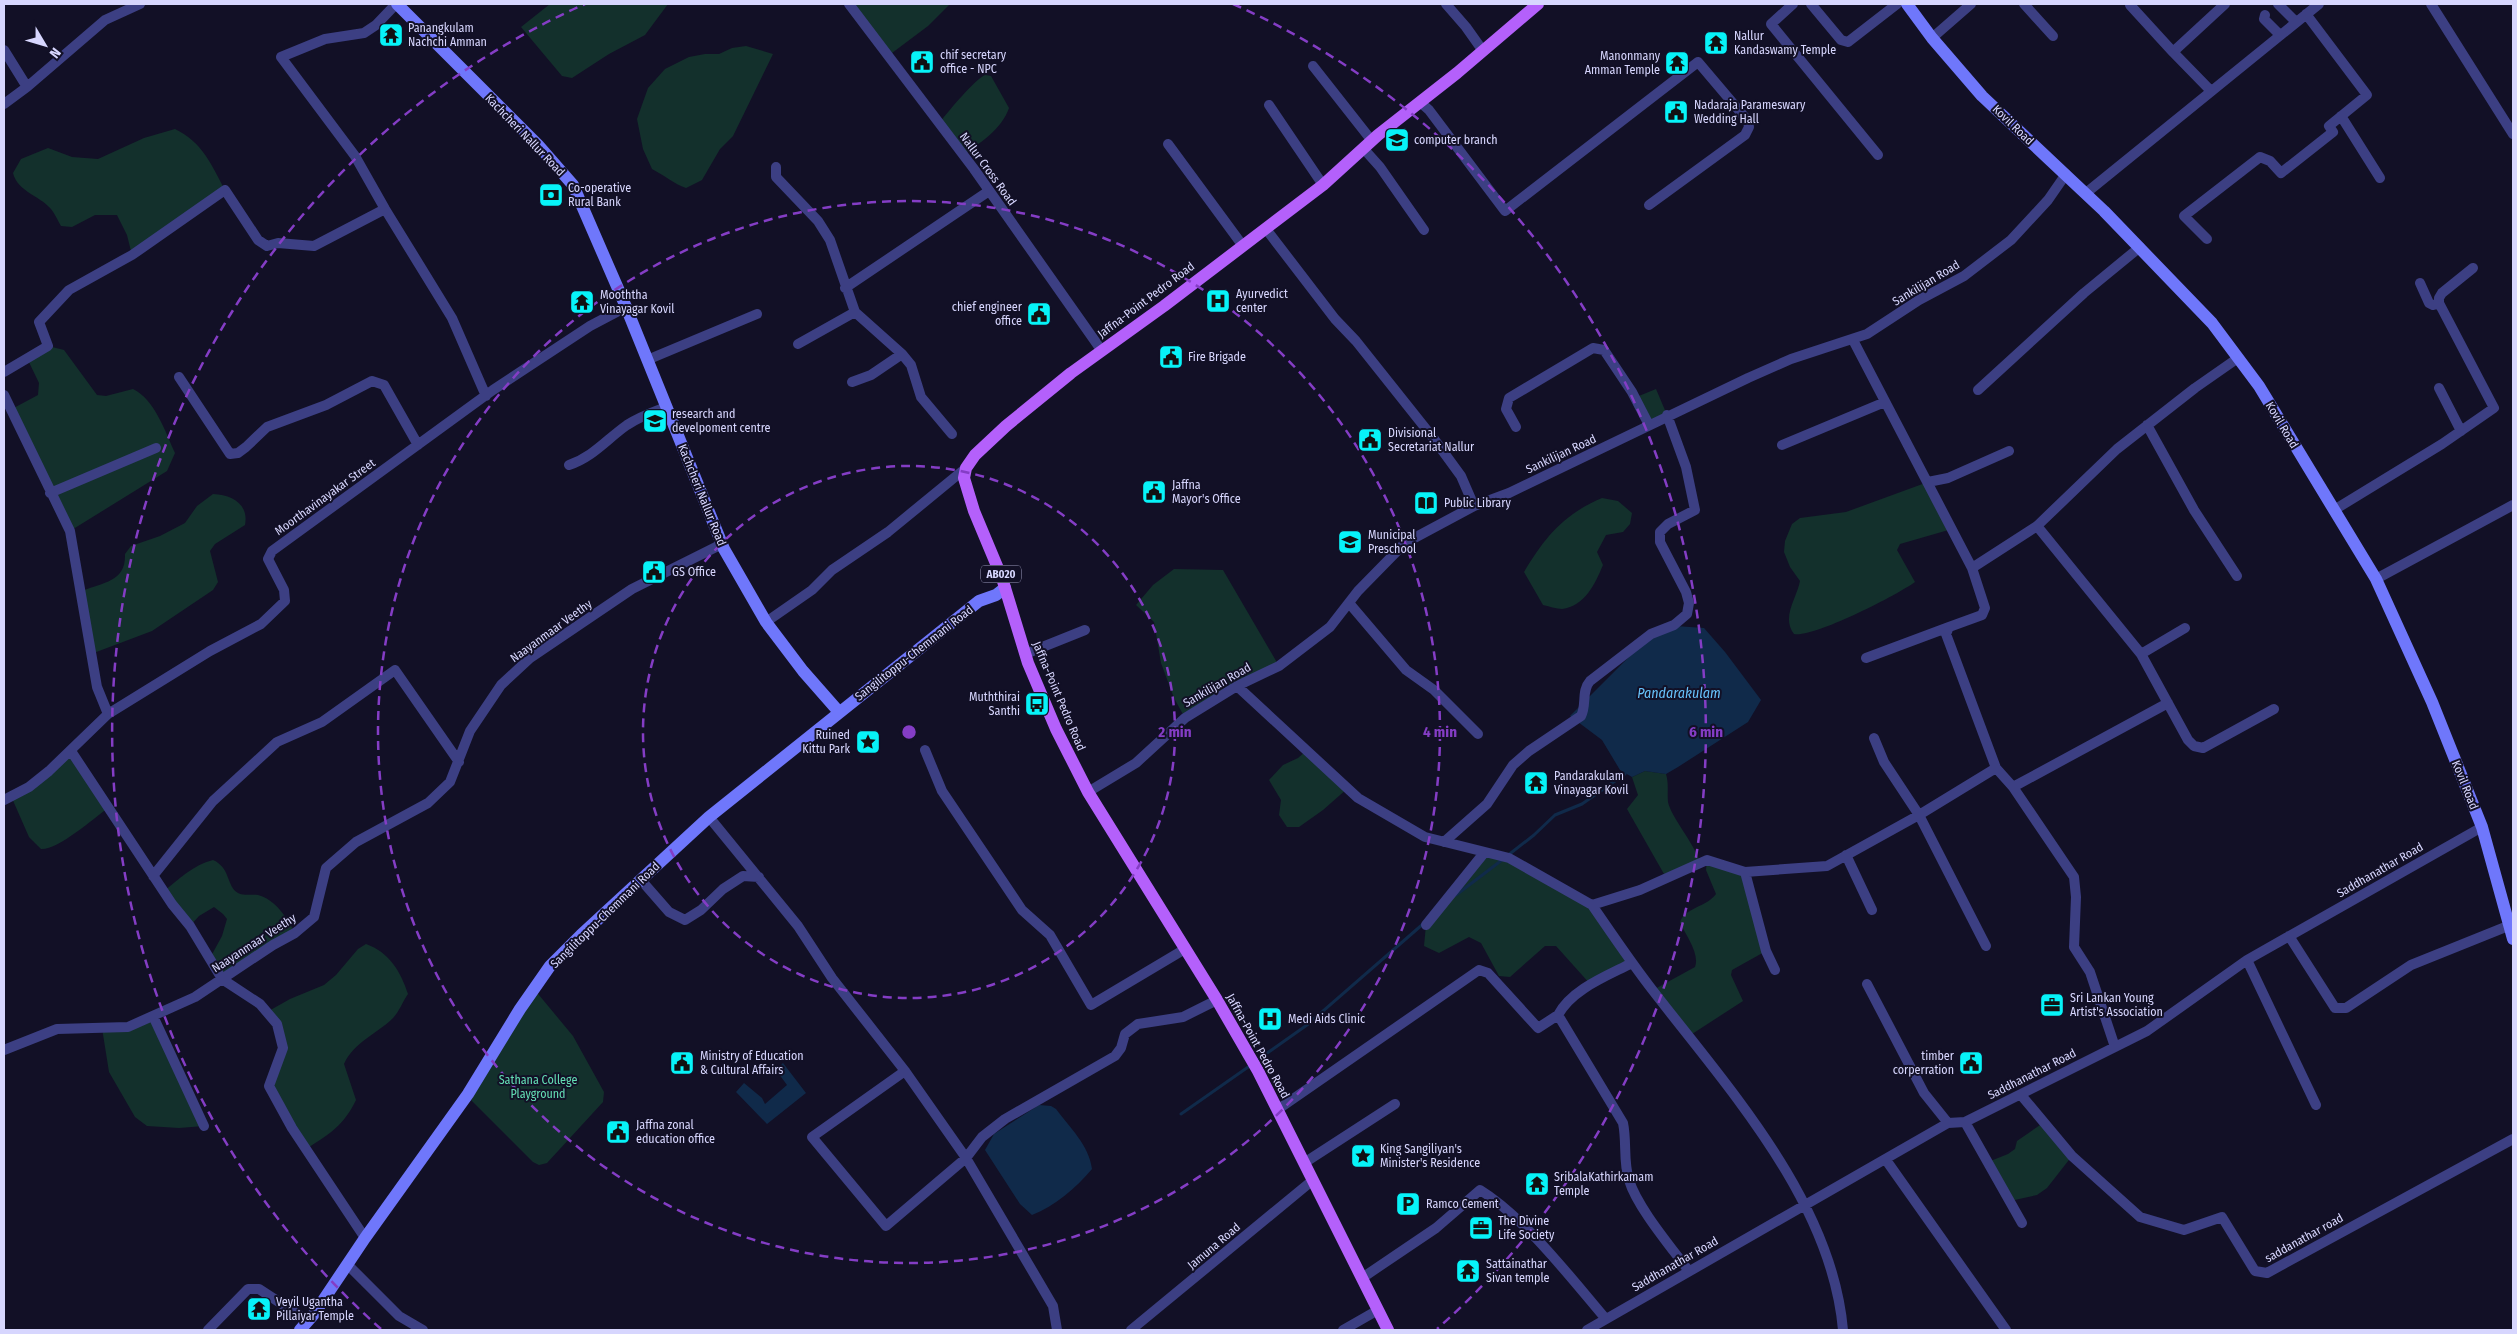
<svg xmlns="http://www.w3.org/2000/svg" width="2517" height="1334" font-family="'Fira Sans Condensed',sans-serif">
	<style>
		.green { fill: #13302c }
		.water { fill: #102a4a }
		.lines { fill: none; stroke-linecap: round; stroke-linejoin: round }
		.stream { stroke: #102a4a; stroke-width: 3 }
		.street { stroke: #3c3f83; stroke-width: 10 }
		.secondary { stroke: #6f77fb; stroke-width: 12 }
		.primary { stroke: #b460fb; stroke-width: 12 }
		.ring { fill: none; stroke: #843dc5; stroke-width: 2.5; stroke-dasharray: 9 6 }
		.labels { text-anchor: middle; stroke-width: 4; stroke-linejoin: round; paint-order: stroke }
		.shield { fill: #121026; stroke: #9c9bbd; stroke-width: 1 }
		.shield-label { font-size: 11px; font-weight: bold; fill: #d7d6fe }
		.poi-label { font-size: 12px; fill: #d7d6fe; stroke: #121026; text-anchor: start }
		.street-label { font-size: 12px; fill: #d7d6fe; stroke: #121026 }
		.park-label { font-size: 12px; fill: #63ddb4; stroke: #121026 }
		.water-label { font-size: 14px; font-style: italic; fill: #67c2fb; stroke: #121026 }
		.centre { fill: #843dc5; stroke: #121026; stroke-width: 2.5 }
		.ring-label { font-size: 15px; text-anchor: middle; font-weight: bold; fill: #843dc5; stroke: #121026; stroke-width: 4; stroke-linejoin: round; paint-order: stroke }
	</style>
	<rect width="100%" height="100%" fill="#121026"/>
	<path class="green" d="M550,4H668L645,35L609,54L572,78L562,76L521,27Z
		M849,4H950L928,26L888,56Z
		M746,46L773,54L733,136L720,149L702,180L686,188C674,184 664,175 652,169L643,149L637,119L648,88L665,69L689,57L705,54H719L732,48Z
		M985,75L991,76L1009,108C1002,129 980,143 963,155L939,123C949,111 974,80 985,75Z
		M175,129C203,143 211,164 225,190L132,255L127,235L117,215H95L72,227L61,226C58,221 55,214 51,209C39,195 18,192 13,173L21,159L48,148L72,157L98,159L144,138Z
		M48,346L64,350L97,395L106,396L133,389C155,400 165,431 175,453L167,471L70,531L10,410L38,395L39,383L27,358Z
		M1656,389L1667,415L1649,425L1634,398Z
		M1928,482L1952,529L1900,544L1897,550L1915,582C1897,595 1814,638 1794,634C1781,617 1797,598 1800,581L1790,567L1784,552L1785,541L1792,524L1800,518L1846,512Z
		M213,494C232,495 249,504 245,525L215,544L210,551L218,582L213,590L152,631L91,654L82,591C104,582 126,582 125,554L131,546L160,536L185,523L197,506Z
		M1602,498L1618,501L1632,513L1630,524L1623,532L1606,535L1597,552L1603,565C1595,584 1585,606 1562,609C1557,609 1548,606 1543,605L1524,572C1545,537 1564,514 1602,498Z
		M1174,569L1223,570L1279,666L1185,718L1174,698L1161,663L1154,622L1136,605L1153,585Z
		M71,751L108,808C93,819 58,850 41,849L29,837L11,796Z
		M1306,751L1348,788L1323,810L1299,827H1287L1279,815L1281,800L1269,780L1283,765L1298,758Z
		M1645,771L1666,774C1669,784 1667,792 1668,802C1671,817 1694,843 1700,862L1664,874L1627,809L1638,795L1632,777Z
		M1484,853L1509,858L1592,905L1632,963L1591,985L1556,946H1545L1510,977L1499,976L1481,943L1469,937L1439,953L1424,946L1426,925Z
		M213,860C231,868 226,886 238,893C244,896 252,894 258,895C275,899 288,919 295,933L222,979L210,958L222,936L227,919L223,914L214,907L199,916L190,926L163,892C179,879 193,865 213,860Z
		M1707,860L1745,872L1766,951L1732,970L1731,975L1743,1001L1689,1036L1653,990L1695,967C1700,954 1686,935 1680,923C1683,908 1707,907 1716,894L1706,870Z
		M366,944C389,952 401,972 408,994C403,1001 399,1012 393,1018C377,1034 354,1042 344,1064L356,1100C344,1125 330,1134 306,1149L269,1086L283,1048L267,1012L290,999L324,985L336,975L358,949Z
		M534,989L573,1036L604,1092L603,1102L547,1163L539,1165L533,1162L471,1100Z
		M153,1016L204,1126L179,1128L147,1126L135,1117L109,1072L102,1028L128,1027Z
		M2043,1123L2072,1156L2047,1188L2037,1195L2010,1201L1988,1162L2008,1154L2015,1149L2017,1141Z"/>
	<path class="water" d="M1661,625L1704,628L1725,652L1761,700L1748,722L1678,767L1666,774L1645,771L1632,777L1620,770L1602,740L1570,716Z
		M783,1063L806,1093L767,1124L736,1092L744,1083L762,1098L765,1104L787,1085L776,1070Z
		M1039,1105L1051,1106L1056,1109C1070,1128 1089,1145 1092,1169C1076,1188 1055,1206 1032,1215L1020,1204L985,1150L994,1134Z"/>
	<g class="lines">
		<path class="stream" d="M1507,856L1534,835L1555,815L1582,804L1625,774
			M1456,895L1502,860
			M1256,1061L1307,1025L1423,924
			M1181,1114L1251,1065"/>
		<path class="street" d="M396,4L376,25L364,33L325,39L281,57L355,156L385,209L452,318L486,396
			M849,4L974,169L1102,351
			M1446,4L1466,27L1483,51
			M1793,4L1771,24L1878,155
			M1811,4L1841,40L1848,42L1897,4
			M2024,4L2053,36
			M2278,4L2296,22
			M2431,4L2513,134
			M2130,5L2173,52
			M2265,15L2264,19L2280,35
			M1932,38L1971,4
			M4,50L27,87
			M1313,66L1372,141
			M2211,91L2173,52L2225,4
			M1420,102L1429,110L1505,211L1698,62L1748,121L1749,127L1745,135L1649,205
			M4,104L27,87L105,20L140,4
			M1269,105L1323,185
			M2341,116L2380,178
			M1168,144L1243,246
			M1363,148L1380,167L1424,230
			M776,167V177L818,221L830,240L855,312L902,354L911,365L921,397L952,434
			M2086,193L2319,4
			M1266,229L1335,319L1356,341L1434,439L1461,476L1474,506
			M2207,239L2184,216L2260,157L2270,161L2281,173L2333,132L2329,126L2367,95L2306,14
			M2420,283L2429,303L2433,305L2439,303
			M845,288L989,191
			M1853,340L1972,568L1985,608L1982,615L1949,627L1946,634L1996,768L2013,787L2074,877L2076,897L2074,947L2090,972L2115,1047
			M798,344L855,312
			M647,360L757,314
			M4,372L48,346L39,322L69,290L132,255L225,190L258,240L267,246L278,243L314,246L385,209
			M179,377L230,454L238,453L246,447L267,427L326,405L372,381L384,385L418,445
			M852,382L871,375L902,354
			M2439,388L2461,431
			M1978,390L2084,293L2140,247
			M4,395L70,531L97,687L108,714
			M2147,425L2194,510L2237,576
			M1516,427L1506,409L1509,398L1593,348L1604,350L1632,392L1649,425
			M1782,445L1885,402
			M569,465C593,457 607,439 627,425C639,417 653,412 666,407
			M1928,482L1948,478L2009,451
			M50,493L156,448
			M2334,510L2442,444L2494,408L2439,303V298L2442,293L2473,268
			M2037,526L2141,654L2188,740L2194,746L2203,748L2274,709
			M1972,568L2037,526L2117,449L2195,388L2238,358
			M2376,579L2513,505
			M1349,603L1406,670L1434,690L1478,734
			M766,622L812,590L832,570L888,532L966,468
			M1025,654L1085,630
			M2141,654L2185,628
			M1866,658L1949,627
			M1237,686L1358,798L1425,837L1509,858L1592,905L1640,890L1707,860L1745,872L1827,866L1919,815L1996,768
			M1874,738L1884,762L1919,815L1986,946
			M925,750L942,791L1022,910L1050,935L1091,1005L1185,949
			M71,751L172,904L190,926L222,979L260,1004L277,1024L283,1048L269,1086L292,1128L365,1238
			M2013,787L2168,703
			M1088,792L1136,763L1185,718L1237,686L1279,666L1330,627L1358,591L1405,543L1474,506L1509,493L1748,378L1791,359L1867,334L1919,300L1964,276L2011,240L2048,200L2066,174
			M4,800L29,787L49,771L108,714L210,651L261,624L285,601L284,590L268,559L272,551L493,390L590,326L626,307
			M709,817L798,926L832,978L905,1071L966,1158L1053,1306L1057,1330
			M1444,842L1487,804L1513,765L1529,751L1581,716C1587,705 1581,691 1590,681L1651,634L1674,625L1687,614L1689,603L1686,592L1660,542V532L1668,524L1695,510L1686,467L1667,415
			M1846,855L1872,910
			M1745,872L1766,951L1775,970
			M153,876L213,801L277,742L322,722L395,670L459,762
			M641,880L669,912L685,920L701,910L723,889L743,876L759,877
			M1592,905C1612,934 1632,964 1654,992C1729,1089 1832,1202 1843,1330
			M1426,925L1484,853
			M2289,936L2335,1008H2346L2411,965L2508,926
			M2247,960L2316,1105
			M1632,963C1607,976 1572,989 1558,1015L1623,1123C1627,1142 1623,1162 1629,1180C1637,1207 1671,1247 1688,1270
			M1867,984L1924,1093L1948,1123
			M153,1016L204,1126
			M4,1050L57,1029L128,1027L195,997L273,945L295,933L314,917L326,868L356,842L428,803L450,782L470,731L501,685L530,658L632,589L722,544
			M905,1071L812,1137L886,1226L966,1158L982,1137L1005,1119L1115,1056L1121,1048L1125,1034L1138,1024L1183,1017L1217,1000
			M2021,1095L2072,1156L2140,1217L2184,1230L2222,1217L2255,1271L2267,1273L2513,1139
			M1277,1110L1479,970L1488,973L1538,1028L1558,1015
			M1965,1122L2022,1223
			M1886,1160L2006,1330
			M1304,1163L1395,1104
			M347,1264L399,1316L423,1330
			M1362,1278L1436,1228L1480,1190C1524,1217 1571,1278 1605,1318
			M208,1330L248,1289H259L308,1321
			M1131,1330L1313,1180
			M1343,1330L1378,1310
			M1587,1330L1948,1123L1965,1122L2147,1031L2247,960L2482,827L2483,833"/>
		<path class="secondary" d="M397,4L538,145L573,185L626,307L724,549L766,622L803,671L839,712
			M1907,4L1932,38L1982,96L2104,211L2212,323L2259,386L2376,579L2432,702L2482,827L2513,939
			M300,1330L314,1314L365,1238L468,1094L520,1009L550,966L581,935L709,817L979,601L996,595L1005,588"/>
		<path class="primary" d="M1388,1330L1258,1071L1217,1000L1088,792L1056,729L1028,663L1002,578L974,511L964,478L966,468L975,455L1006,426L1071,373L1164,306L1323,185L1378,135L1457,73L1538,4"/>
	</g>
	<g class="ring">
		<circle cx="909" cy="732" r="266"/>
		<circle cx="909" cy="732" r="531"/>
		<path d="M381 1329A797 797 0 0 1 585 4M1233 4A797 797 0 0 1 1437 1329"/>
	</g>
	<defs>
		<symbol id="temple-square" viewBox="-11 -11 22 22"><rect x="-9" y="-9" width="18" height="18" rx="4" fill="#07f3f8" stroke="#121026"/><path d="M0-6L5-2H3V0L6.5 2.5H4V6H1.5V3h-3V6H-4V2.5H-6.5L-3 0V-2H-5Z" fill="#111"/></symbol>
		<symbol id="civic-square" viewBox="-11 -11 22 22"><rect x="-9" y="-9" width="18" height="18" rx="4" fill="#07f3f8" stroke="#121026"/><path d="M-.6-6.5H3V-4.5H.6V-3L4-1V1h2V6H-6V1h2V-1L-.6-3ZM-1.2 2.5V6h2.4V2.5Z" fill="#111"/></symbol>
		<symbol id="university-square" viewBox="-11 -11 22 22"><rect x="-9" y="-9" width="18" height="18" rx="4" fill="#07f3f8" stroke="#121026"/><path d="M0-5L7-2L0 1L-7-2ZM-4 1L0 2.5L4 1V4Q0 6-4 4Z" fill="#111"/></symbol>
		<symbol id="bank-square" viewBox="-11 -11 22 22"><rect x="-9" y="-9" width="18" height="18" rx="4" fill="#07f3f8" stroke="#121026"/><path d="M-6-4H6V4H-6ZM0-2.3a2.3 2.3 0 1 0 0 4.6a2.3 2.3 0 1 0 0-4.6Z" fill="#111"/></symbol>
		<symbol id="hospital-square" viewBox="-11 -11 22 22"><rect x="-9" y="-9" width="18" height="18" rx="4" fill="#07f3f8" stroke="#121026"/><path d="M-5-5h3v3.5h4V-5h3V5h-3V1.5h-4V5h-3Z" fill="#111"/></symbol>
		<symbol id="library-square" viewBox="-11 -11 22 22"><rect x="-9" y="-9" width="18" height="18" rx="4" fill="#07f3f8" stroke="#121026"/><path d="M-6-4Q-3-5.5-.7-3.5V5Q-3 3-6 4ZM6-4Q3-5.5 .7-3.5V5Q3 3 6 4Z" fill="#111"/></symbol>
		<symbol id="school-square" viewBox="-11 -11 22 22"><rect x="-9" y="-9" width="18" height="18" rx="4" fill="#07f3f8" stroke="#121026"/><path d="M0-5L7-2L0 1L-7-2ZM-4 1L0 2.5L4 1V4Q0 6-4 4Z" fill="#111"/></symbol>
		<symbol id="bus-square" viewBox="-11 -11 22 22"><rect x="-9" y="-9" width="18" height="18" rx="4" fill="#07f3f8" stroke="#121026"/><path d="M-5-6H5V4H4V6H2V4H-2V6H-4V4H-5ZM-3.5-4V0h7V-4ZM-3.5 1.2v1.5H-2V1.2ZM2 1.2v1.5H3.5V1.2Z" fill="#111"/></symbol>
		<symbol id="sight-square" viewBox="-11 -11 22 22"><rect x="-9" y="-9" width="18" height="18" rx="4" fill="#07f3f8" stroke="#121026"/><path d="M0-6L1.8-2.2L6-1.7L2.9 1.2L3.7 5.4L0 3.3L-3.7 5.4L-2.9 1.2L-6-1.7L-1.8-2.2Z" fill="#111"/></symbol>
		<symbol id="office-square" viewBox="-11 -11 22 22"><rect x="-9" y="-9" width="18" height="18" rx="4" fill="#07f3f8" stroke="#121026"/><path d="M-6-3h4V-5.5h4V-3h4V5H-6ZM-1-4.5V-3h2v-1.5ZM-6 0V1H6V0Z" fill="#111"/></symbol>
		<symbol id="parking-square" viewBox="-11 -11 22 22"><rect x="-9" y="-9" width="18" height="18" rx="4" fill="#07f3f8" stroke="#121026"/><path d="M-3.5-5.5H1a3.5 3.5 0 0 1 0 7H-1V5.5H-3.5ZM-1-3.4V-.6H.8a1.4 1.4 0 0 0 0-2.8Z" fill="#111"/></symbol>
	</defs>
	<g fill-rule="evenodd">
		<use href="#temple-square" x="377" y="21" width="28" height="28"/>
		<use href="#temple-square" x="1702" y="29" width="28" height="28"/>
		<use href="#civic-square" x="908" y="48" width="28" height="28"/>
		<use href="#temple-square" x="1663" y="49" width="28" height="28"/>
		<use href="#civic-square" x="1662" y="98" width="28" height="28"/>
		<use href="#university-square" x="1383" y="126" width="28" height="28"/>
		<use href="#bank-square" x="537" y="181" width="28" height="28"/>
		<use href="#hospital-square" x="1204" y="287" width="28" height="28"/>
		<use href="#temple-square" x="568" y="288" width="28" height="28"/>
		<use href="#civic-square" x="1025" y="300" width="28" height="28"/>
		<use href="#civic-square" x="1157" y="343" width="28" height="28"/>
		<use href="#university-square" x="641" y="407" width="28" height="28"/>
		<use href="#civic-square" x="1356" y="426" width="28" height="28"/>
		<use href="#civic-square" x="1140" y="478" width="28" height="28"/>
		<use href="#library-square" x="1412" y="489" width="28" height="28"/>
		<use href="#school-square" x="1336" y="528" width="28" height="28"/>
		<use href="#civic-square" x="640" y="558" width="28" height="28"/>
		<use href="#bus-square" x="1023" y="690" width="28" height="28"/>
		<use href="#sight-square" x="854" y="728" width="28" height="28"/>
		<use href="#temple-square" x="1522" y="769" width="28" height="28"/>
		<use href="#office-square" x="2038" y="991" width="28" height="28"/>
		<use href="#hospital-square" x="1256" y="1005" width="28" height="28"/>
		<use href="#civic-square" x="668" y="1049" width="28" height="28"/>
		<use href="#civic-square" x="1957" y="1049" width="28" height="28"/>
		<use href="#civic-square" x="604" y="1118" width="28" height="28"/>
		<use href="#sight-square" x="1349" y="1142" width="28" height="28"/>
		<use href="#temple-square" x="1523" y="1170" width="28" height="28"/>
		<use href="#parking-square" x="1394" y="1190" width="28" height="28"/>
		<use href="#office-square" x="1467" y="1214" width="28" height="28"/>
		<use href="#temple-square" x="1454" y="1257" width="28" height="28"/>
		<use href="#temple-square" x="245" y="1295" width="28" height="28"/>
	</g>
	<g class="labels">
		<rect class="shield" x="981" y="565.5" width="40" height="17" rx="4"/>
		<g class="shield-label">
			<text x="1001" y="578">AB020</text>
		</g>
		<g class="poi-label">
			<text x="408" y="32">Panangkulam<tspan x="408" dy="14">Nachchi Amman</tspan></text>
			<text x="1734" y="40">Nallur<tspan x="1734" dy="14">Kandaswamy Temple</tspan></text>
			<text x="940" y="59">chif secretary<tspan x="940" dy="14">office - NPC</tspan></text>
			<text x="1660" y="60" text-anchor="end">Manonmany<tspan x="1660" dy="14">Amman Temple</tspan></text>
			<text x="1694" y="109">Nadaraja Parameswary<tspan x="1694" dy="14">Wedding Hall</tspan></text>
			<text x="1414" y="144">computer branch</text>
			<text x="568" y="192">Co-operative<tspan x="568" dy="14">Rural Bank</tspan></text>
			<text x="1236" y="298">Ayurvedict<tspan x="1236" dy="14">center</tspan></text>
			<text x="600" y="299">Mooththa<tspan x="600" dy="14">Vinayagar Kovil</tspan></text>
			<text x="1022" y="311" text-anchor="end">chief engineer<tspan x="1022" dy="14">office</tspan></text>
			<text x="1188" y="361">Fire Brigade</text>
			<text x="672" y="418">research and<tspan x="672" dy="14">develpoment centre</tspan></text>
			<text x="1388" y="437">Divisional<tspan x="1388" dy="14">Secretariat Nallur</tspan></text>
			<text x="1172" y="489">Jaffna<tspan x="1172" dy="14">Mayor's Office</tspan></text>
			<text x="1444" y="507">Public Library</text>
			<text x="1368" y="539">Municipal<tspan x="1368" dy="14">Preschool</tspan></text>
			<text x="672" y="576">GS Office</text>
			<text x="1020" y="701" text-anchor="end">Muththirai<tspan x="1020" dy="14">Santhi</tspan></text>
			<text x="850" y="739" text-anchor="end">Ruined<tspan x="850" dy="14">Kittu Park</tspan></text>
			<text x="1554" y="780">Pandarakulam<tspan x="1554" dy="14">Vinayagar Kovil</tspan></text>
			<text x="2070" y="1002">Sri Lankan Young<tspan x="2070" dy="14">Artist's Association</tspan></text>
			<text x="1288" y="1023">Medi Aids Clinic</text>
			<text x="700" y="1060">Ministry of Education<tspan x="700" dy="14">&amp; Cultural Affairs</tspan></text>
			<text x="1954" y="1060" text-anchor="end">timber<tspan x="1954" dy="14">corperration</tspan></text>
			<text x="636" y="1129">Jaffna zonal<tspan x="636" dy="14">education office</tspan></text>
			<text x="1380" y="1153">King Sangiliyan's<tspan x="1380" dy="14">Minister's Residence</tspan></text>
			<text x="1554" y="1181">SribalaKathirkamam<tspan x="1554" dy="14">Temple</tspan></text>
			<text x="1426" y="1208">Ramco Cement</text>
			<text x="1498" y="1225">The Divine<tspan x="1498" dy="14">Life Society</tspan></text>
			<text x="1486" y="1268">Sattainathar<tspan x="1486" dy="14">Sivan temple</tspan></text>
			<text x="276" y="1306">Veyil Ugantha<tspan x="276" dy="14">Pillaiyar Temple</tspan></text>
		</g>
		<g class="street-label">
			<text transform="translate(2013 125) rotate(44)" y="4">Kovil Road</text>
			<text transform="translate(525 135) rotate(46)" y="4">Kachcheri Nallur Road</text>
			<text transform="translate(988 169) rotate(54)" y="4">Nallur Cross Road</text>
			<text transform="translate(1926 283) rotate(-31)" y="4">Sankilijan Road</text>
			<text transform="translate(1146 300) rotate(-37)" y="4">Jaffna-Point Pedro Road</text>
			<text transform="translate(2282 425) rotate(59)" y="4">Kovil Road</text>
			<text transform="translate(1561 454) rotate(-25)" y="4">Sankilijan Road</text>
			<text transform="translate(702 495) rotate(68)" y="4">Kachcheri Nallur Road</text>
			<text transform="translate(325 497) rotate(-36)" y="4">Moorthavinayakar Street</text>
			<text transform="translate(551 631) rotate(-36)" y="4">Naayanmaar Veethy</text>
			<text transform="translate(914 653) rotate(-38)" y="4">Sangilitoppu-Chemmani Road</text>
			<text transform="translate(1217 685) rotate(-30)" y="4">Sankilijan Road</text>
			<text transform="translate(1059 696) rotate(67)" y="4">Jaffna-Point Pedro Road</text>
			<text transform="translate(2465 785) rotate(68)" y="4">Kovil Road</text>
			<text transform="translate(2380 870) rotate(-30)" y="4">Saddhanathar Road</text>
			<text transform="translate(605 915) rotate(-44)" y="4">Sangilitoppu-Chemmani Road</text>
			<text transform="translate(254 943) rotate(-33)" y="4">Naayanmaar Veethy</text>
			<text transform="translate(1258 1046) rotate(61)" y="4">Jaffna-Point Pedro Road</text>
			<text transform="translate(2032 1074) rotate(-27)" y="4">Saddhanathar Road</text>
			<text transform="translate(2304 1238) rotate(-29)" y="4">saddanathar road</text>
			<text transform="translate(1214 1246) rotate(-40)" y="4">Jamuna Road</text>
			<text transform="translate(1675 1264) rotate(-30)" y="4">Saddhanathar Road</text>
		</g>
		<g class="park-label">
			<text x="538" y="1084">Sathana College<tspan x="538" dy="14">Playground</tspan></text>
		</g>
		<g class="water-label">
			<text x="1679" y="698">Pandarakulam</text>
		</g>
	</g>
	<circle cx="909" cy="732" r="8" class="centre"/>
	<g class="ring-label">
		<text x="1175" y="737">2 min</text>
		<text x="1440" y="737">4 min</text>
		<text x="1706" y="737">6 min</text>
	</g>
	<rect width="2517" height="1334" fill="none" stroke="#d7d6fe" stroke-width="10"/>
	<g transform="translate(45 45) rotate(128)" stroke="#121026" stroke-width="4" paint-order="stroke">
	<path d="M0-4L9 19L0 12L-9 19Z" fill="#d7d6fe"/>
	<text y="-8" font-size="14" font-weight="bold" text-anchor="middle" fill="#d7d6fe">N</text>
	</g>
</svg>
